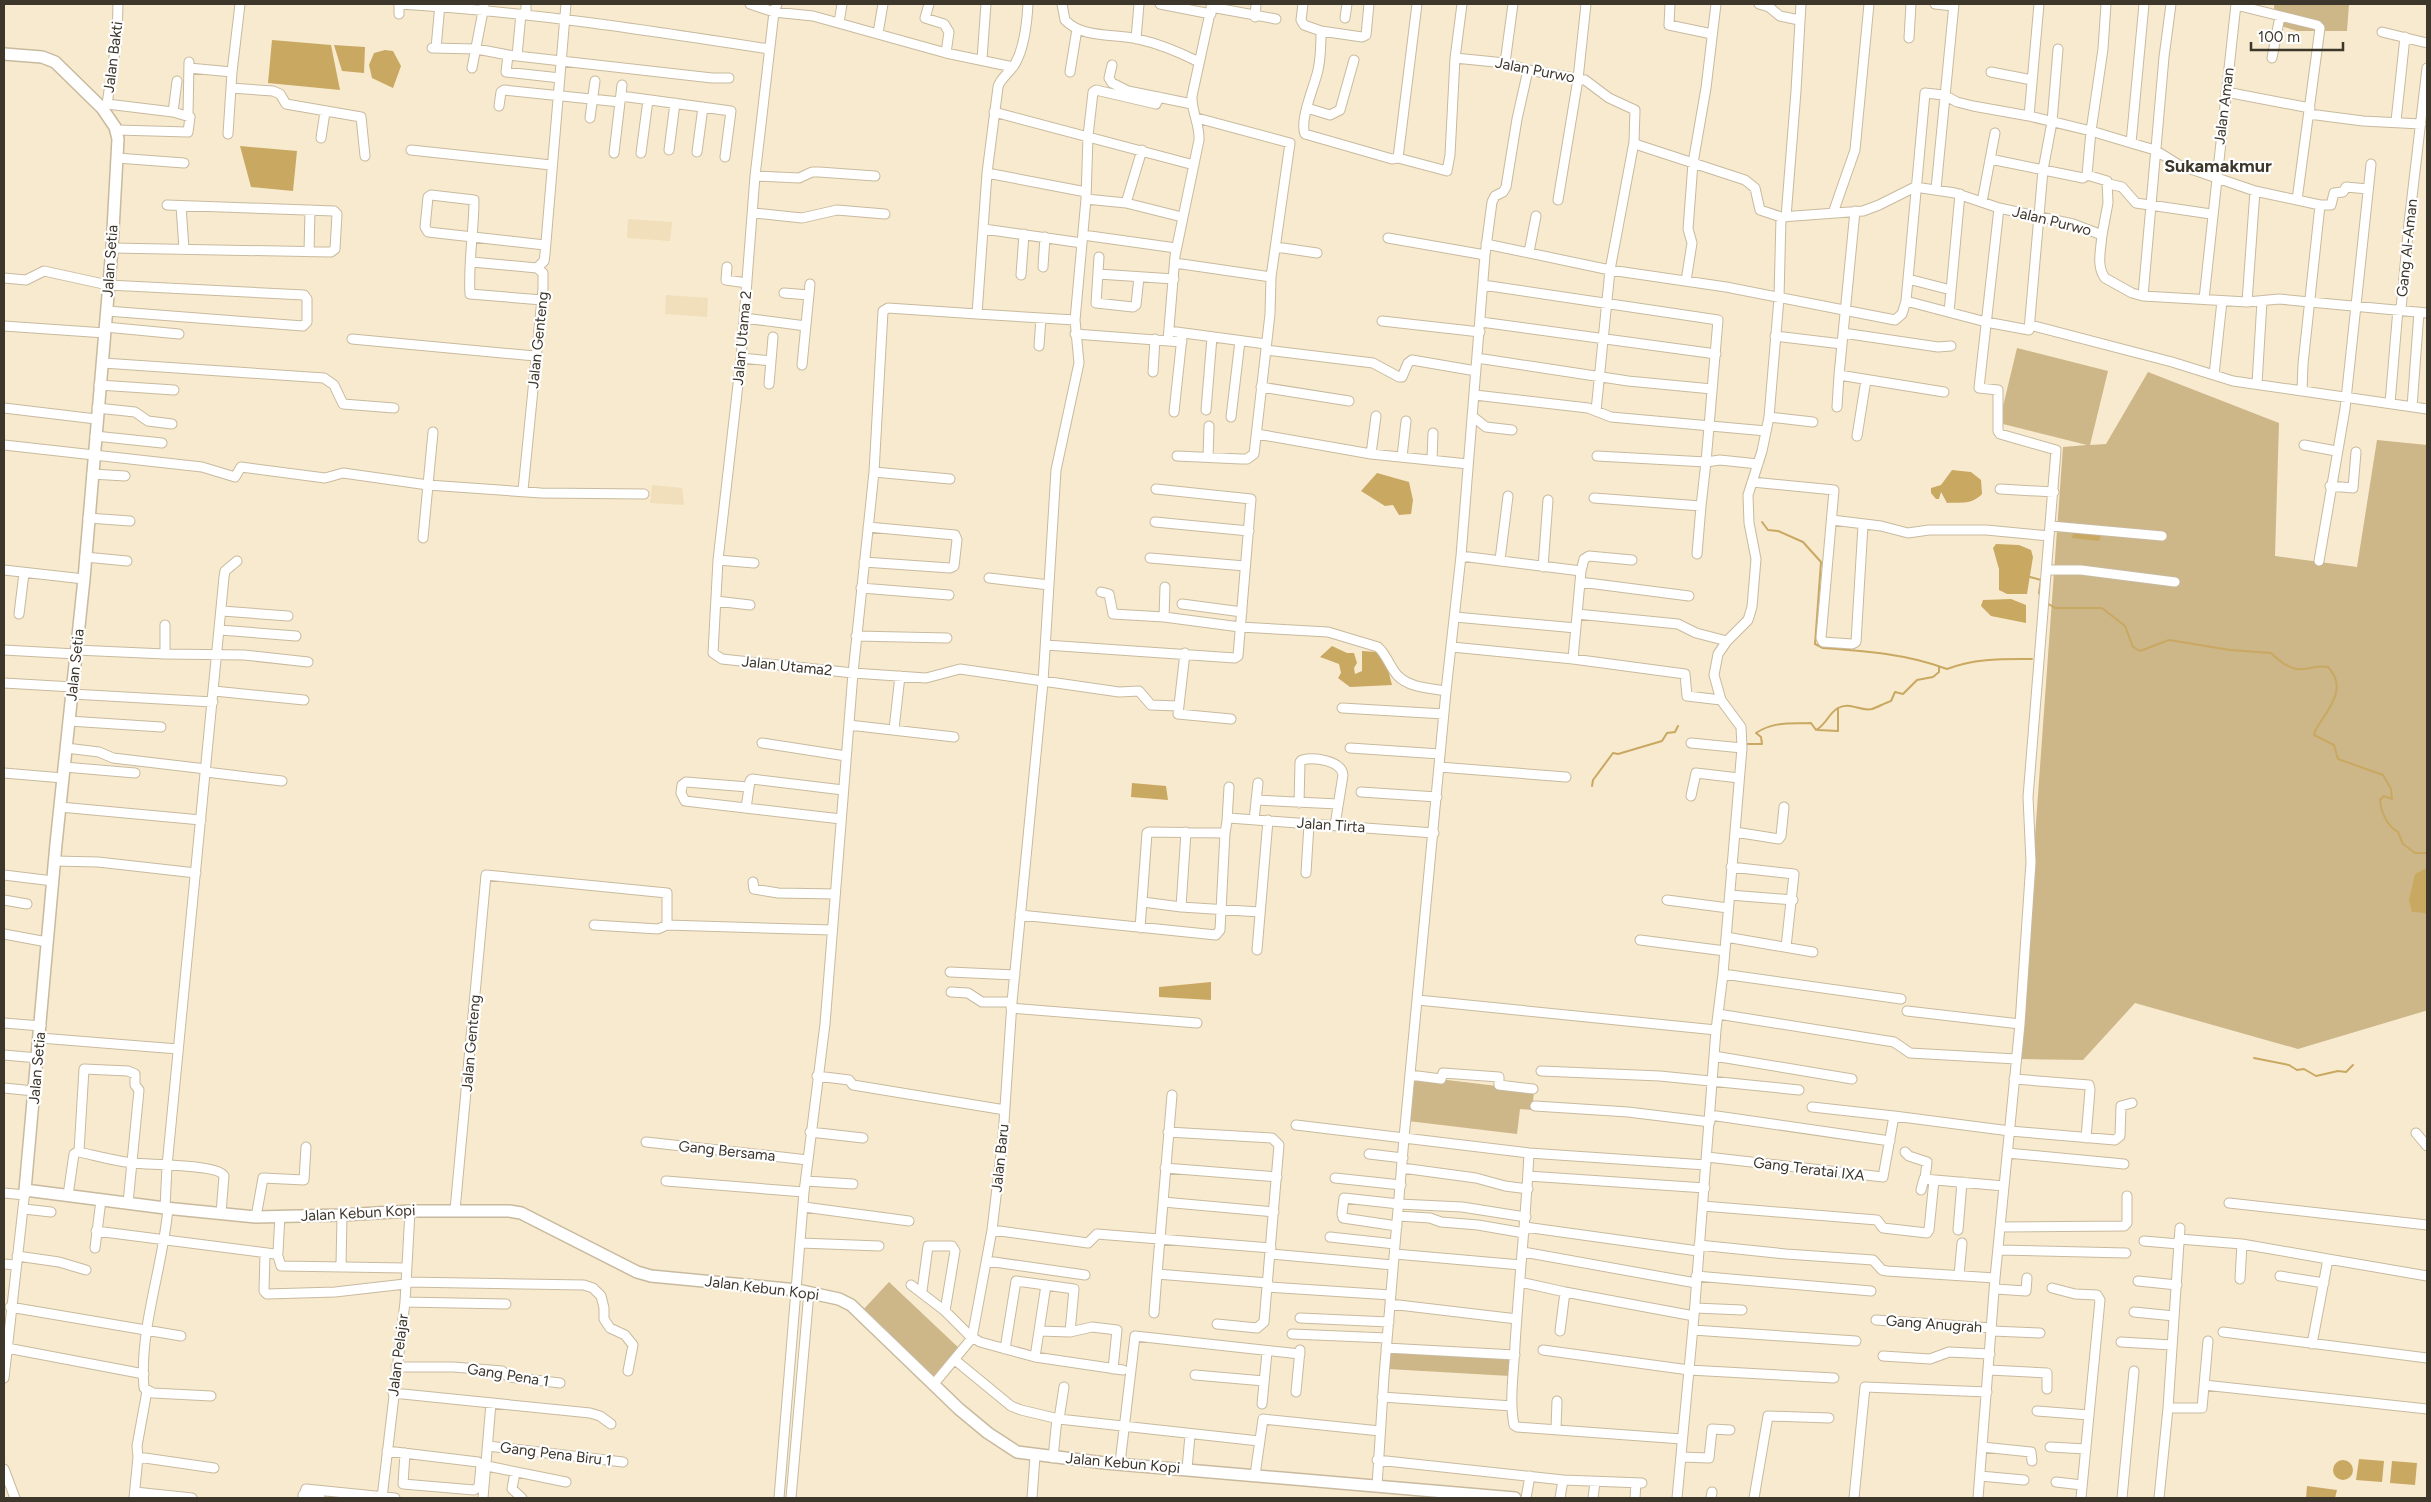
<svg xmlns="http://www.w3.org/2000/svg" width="2431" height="1502" font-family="Figtree,sans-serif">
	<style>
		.built { fill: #f1dfbb }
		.green { fill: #cdb688 }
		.water { fill: #c9a862 }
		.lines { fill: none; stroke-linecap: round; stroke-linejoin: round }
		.stream { stroke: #c9a862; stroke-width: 2 }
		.minor-casing { stroke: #c8ba9e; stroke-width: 11 }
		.major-casing { stroke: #c8ba9e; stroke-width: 14 }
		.minor { stroke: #fff; stroke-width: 9 }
		.major { stroke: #fff; stroke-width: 11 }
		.labels { text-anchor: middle; stroke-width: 4.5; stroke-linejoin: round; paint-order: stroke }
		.street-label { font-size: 15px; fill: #3c362b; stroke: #fff }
		.quarter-label { font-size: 18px; font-weight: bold; fill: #3c362b; stroke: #fff }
	</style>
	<rect width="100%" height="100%" fill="#f8eace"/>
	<path class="built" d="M628,219L672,222L670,241L627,238Z
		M666,295L708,298L707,317L665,314Z
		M652,485L682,488L684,505L650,503Z"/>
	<path class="green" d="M2274,4H2349L2347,31H2297L2275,24Z
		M2017,348L2108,371L2090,445L2106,444L2148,372L2279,423L2275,556L2357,567L2377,440L2427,445V1010L2425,1011L2298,1049L2135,1003L2083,1060L2019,1059L2063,447L2087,445L1999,423Z
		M1414,1076L1531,1090L1534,1092L1532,1110L1520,1109L1517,1134L1408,1121Z
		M889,1282L961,1350L934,1378L862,1311Z
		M1389,1352L1511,1359L1510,1376L1388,1369Z"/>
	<path class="water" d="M272,40L331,45L340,90L268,83Z
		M334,45L365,47L364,73L342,71Z
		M385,50L393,51L401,66L393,88L372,78L369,65L374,53Z
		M240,146L297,151L293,191L251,187Z
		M1952,470L1971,472L1981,480L1982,494C1971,505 1962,502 1947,503L1941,492L1939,499H1936L1931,493V488L1941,485Z
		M1377,473L1409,482L1413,500L1411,514L1399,515L1393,505L1385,506L1361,491Z
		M2074,530L2102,532L2099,541L2072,538Z
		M1996,544L2019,545L2031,550L2033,557L2027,594H2007L1999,590V569L1993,548Z
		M2011,599L2026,605V623L1991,616L1981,606L1983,600Z
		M1332,646L1347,653H1354L1357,663L1354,668L1355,674L1362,671V651L1377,652L1387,666L1392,685L1350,687L1338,678L1341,673L1339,664L1320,657Z
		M1132,783L1166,786L1168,800L1131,797Z
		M2427,868V916L2425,913L2412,912L2409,900L2415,874Z
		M1211,982V1000L1159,997V987Z
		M2359,1459L2384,1461L2382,1482L2356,1480Z
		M2333 1470a10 10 0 1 1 20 0a10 10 0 1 1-20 0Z
		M2392,1461L2417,1463L2415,1485L2390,1483Z
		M2307,1486L2337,1490L2335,1498H2306Z"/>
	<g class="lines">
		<path class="stream" d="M1762,522L1768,530L1778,531L1803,542L1821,562L1815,644L1823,648C1866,651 1907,654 1947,669C1975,658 2003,659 2032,659
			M2030,577L2041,580L2039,593L2041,598
			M2047,603L2055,608H2102L2125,626L2133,647L2140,651L2169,640L2230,650L2271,653C2279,661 2292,671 2304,669C2313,668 2319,665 2328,667C2349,689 2327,710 2315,731L2314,735L2334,745L2338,759L2383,775L2391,789L2392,799L2384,796L2380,800C2381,812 2387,826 2398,832L2403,844L2415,853H2427
			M1818,730L1838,731V708
			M1747,744H1762L1761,737L1756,733C1774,721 1791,724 1811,723L1816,730C1826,725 1828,714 1838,708C1850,701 1860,712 1872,709C1878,707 1885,703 1891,701L1895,692L1903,694L1917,680L1933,677L1939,672V667
			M1592,786L1593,780L1613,753L1618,754L1662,741L1667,733L1675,732L1678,726
			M2254,1058L2289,1065L2297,1070L2304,1069L2316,1076L2338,1071L2346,1072L2353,1065"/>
		<defs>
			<path id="minor" d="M399,4C523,11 646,30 769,49
				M750,4L774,12L813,16L946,53L1013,67
				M777,4L774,12L755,176L741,358L718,560L713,653L722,659L853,673L926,678L960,669L1119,692L1139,691L1151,705L1178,706
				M929,4L925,18L944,24L949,32L946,53
				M1062,4L1065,20C1083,39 1114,33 1138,39C1160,44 1179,52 1199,62
				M1160,4L1211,14
				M1303,4L1301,20L1304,25L1321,31L1362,37L1366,35L1369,4
				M1670,4L1669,25L1712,34
				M1759,4L1769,7L1780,16L1799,20
				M1935,4L1953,6
				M2106,4L2103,49L2091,131L2131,143
				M2144,4L2131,143L2155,150L2179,165L2255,191L2320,205L2303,364L2302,391
				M2236,5L2317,25L2320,28L2297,200
				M1211,7L1276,19
				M399,14V4
				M526,15V4
				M1255,17L1256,4
				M1345,18L1347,4
				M839,23L842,4
				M1321,31C1321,44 1321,57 1318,70C1315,85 1299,120 1305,134L1392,159L1398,158L1447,171L1450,155L1455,58L1462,4
				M2382,32L2427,43
				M878,33L883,4
				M1909,38L1911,4
				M1136,39L1139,4
				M432,48L477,49L508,55L712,78H729
				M436,48L440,4
				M508,55L506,72L560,78
				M517,56L521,14
				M1455,58L1505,63L1528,70L1585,80L1609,98L1635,110L1634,142L1610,270L1596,411
				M2272,58L2280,16
				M982,59L986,4
				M1505,63L1513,4
				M1112,65L1109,78L1112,83L1128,91L1192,104
				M189,68L232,72
				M472,68L484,6
				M1070,72L1077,29
				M1991,72L2032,80
				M231,88L273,91L280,94L286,104L361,117L365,156
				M2226,92L2310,108
				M621,96L731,111L725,157
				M107,104L173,112L190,117L188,132L117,130
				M499,106L501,92L504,90L620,102
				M102,107L107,104L117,38L118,4
				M1307,108L1330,115L1340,110L1354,60
				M173,112L177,81
				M994,112L1194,165
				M2309,114L2363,121L2421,124
				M188,115L189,62
				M2029,116L2039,4
				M590,118L595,81
				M2396,121L2405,37
				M228,134L232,72L240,4
				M321,138L325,112
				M1634,142L1638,145L1745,180L1755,188L1760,210L1781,217L1863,211L1879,205L1915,187L1955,193L1999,208L2073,224L2102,235C2101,249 2096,266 2105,278L2132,293L2143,296L2247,302L2279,299L2427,313
				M411,150L551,165
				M669,150L675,103
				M697,152L703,107
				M614,153L622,85
				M641,153L648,100
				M117,158L184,163
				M1398,158L1417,4
				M1990,159L2083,178L2087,175L2107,181L2108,203L2102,235
				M987,173L1086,192
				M755,176L799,178L812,172H819L875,176
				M2109,184L2122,187L2136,203L2211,214
				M1936,189L1954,4
				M1086,199L1126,203L1182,217
				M1558,200L1578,79L1586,4
				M1982,202L1995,133
				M1126,203L1142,150
				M2320,205H2331L2334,193L2343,192L2346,187L2368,189
				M181,206L184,249
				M754,213L802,218L837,210L885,214
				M1833,213L1855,150L1869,4
				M1786,217L1796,91L1801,4
				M984,229L1082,243
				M1083,235L1176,248
				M1388,238L1485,255
				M1486,244L1610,270L1726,287L1895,320L1902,314L1906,301L1925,93L1944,95L1957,102L1973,106L2029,116L2091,131L2087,175
				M1276,247L1317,253
				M112,248L331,252L335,249L337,214L334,211L167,205
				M309,252L310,210
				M1529,252L1536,216
				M1099,257L1096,303L1133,307L1136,305L1139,277
				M472,262L537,268
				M1175,263L1271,277
				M727,267L726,280L747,283
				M1043,267L1045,237
				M1098,274L1174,279
				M1021,275L1024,234
				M4,278L26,280L44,271L108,285L304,295L307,299V322L303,326L107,311
				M1908,279L1951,290
				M1686,281L1692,243L1688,229L1693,163L1706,88L1716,4
				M1483,285L1718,320L1706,462L1597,456
				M784,293L809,295
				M2143,296L2164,57L2171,4
				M2204,299L2236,4
				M542,300L470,294C468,263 474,231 474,200L431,195L428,197L425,227L428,232L545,245
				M1906,301L1986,322L2029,330L2043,170L2052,122L2058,49
				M2247,302L2255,191
				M2401,309L2409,223L2427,68
				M1949,312L1960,194
				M977,314L1075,320
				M744,318L806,326
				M1382,321L1480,332
				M1481,322L1716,354
				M2030,325L2172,362L2233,381L2427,409
				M4,326L105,333
				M105,327L179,334
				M1169,331L1266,344
				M1843,333L1938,347L1951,346
				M1075,334L1182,342
				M1775,336L1842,344
				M352,339L535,356
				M1168,340L1175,256L1199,140C1200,124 1191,111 1192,96L1212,4
				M1039,346L1041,318
				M1266,350L1373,363L1399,377H1402L1408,363L1412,360L1476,371
				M741,358L771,361L769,384
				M1477,358L1628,381L1712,389
				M771,361L773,337
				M103,363L324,378L334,385L343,404L394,408
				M802,365L810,284
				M1153,372L1155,339
				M1839,375L1855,211
				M2214,375L2222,301
				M2257,384L2262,301
				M99,385L174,390
				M1261,387L1349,401
				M1475,395L1588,408L1611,417L1766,431
				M2390,403L2398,309
				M1837,407L1839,375L1944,392
				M2412,407L2419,312
				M4,408L96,419
				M97,408L135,412L148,421L172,424
				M1206,410L1212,337
				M1174,412L1182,337
				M1472,416L1486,427L1512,430
				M1231,417L1240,341
				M1769,417L1813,422
				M1257,434L1371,454L1468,464
				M95,436L162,443
				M1857,436L1866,380
				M4,445L202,467L235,477L241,467L325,478L343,473L428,485L541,493L644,494
				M2304,445L2336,451
				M1371,454L1376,416
				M1177,456L1241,459H1247L1254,454L1270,314L1271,277L1290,143L1197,118
				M1208,457L1209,426
				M1402,457L1406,421
				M1432,460L1433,433
				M874,472L950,479
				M92,474L125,476
				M1752,482L1834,490L1821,638L1823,642L1852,644L1856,642L1863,525
				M2330,486L2353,488L2356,452
				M2000,489L2054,492
				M523,490L543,289V273L537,268L544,261L545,254L566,4
				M1594,498L1701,506L1706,462L1720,460L1758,464
				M88,518L130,521
				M1832,520L1881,526L1908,533L1929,530H1986L2049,536
				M1155,522L1249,531
				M2051,526L2162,536
				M423,538L433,432
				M1697,554L1701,506
				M1461,556L1581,571L1573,659
				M85,557L127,561
				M1150,558L1245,566
				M718,560L754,563
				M1500,560L1508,496
				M2319,561L2345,409L2371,164
				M864,562L950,568L954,566L957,540L955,535L868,527
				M1543,567L1548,500
				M4,570L84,579
				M2047,570H2081L2175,582
				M1581,571L1584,559L1589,556L1632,560
				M989,578L1049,585
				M1580,582L1689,596
				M1165,587L1164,617L1240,627L1328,632L1378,647C1387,655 1390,668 1398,676C1410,688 1430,688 1446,691
				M861,588L949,595
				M1101,592L1109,594L1113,614L1164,617
				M716,601L750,605
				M1182,604L1242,612
				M222,611L288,616
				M19,614L24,573
				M1577,614L1678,624L1696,633L1727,641
				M1455,617L1576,628
				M220,630L296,636
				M856,636L947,638
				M1046,645L1235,658L1238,656L1251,499L1156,489
				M1452,647L1573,659L1685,674L1687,696L1721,700
				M4,650L76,654
				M76,650L165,654V625
				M1185,653L1178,714L1231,719
				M165,654L244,655L308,662
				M4,683L73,687
				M214,691L304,700
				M72,694L213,702
				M1342,708L1444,714
				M69,721L161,727
				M849,725L954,737
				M894,729L900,676
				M762,743L846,756
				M1691,743L1742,748
				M66,748L99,752L113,758L206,769
				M1350,748L1440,754
				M64,767L135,773
				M1439,767L1566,777
				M206,772L282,781
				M4,773L63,778
				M748,787L686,782L682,785L681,793L685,801L841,819
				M1361,792L1437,797
				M1691,796L1696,773L1739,778
				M1256,800L1338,804
				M1299,803L1300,762L1302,760C1314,757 1341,760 1343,775L1335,825
				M60,807L201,820
				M746,808L750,781L752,779L843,790
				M1254,820L1258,783
				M1227,821L1229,787
				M1735,832L1779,839L1781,836L1784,807
				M55,861L98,862L196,873
				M1731,867L1794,874L1786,947
				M1306,873L1309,824
				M4,875L53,881
				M753,882L754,889L778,893L835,894
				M1730,895L1793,900
				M4,900L27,904
				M1667,900L1728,908
				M1143,902L1181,907L1260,912
				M1181,907L1186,832
				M1020,915L1216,935L1220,930L1225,833
				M594,925L658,929L667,925L832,930
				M1140,928L1147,833L1149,832L1225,833L1227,821L1229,818L1434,833
				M4,934L47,942
				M1726,937L1813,952
				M1640,940L1725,951
				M1257,950L1268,820
				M950,972L1015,975
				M1723,974L1901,999
				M951,992L968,993L982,1002H1012
				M1418,1000L1716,1030
				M1011,1008L1197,1023
				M1907,1011L2020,1024
				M1718,1014L1894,1042L1910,1053L2016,1059
				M4,1023L41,1026
				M40,1038L178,1049
				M4,1055L38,1058
				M1714,1056L1852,1079
				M1541,1071L1660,1076L1799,1090
				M1410,1075L1441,1079L1443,1073L1499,1077V1085L1533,1089
				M817,1076L849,1080L853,1085L1005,1110
				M2014,1079L2089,1085L2090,1090L2086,1138
				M4,1088L34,1091
				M1172,1095L1157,1274L1268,1283
				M1535,1106L1628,1112L1710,1122
				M1812,1107L1894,1116
				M1710,1115L1890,1141
				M1296,1125L1529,1153L1706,1165
				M810,1132L863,1138
				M1168,1132L1272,1138L1279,1145L1264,1322L1257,1328L1217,1324
				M2416,1133L2427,1146
				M646,1142L808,1160
				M79,1152C97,1156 115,1161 133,1163C149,1165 219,1164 224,1176L221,1213
				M1905,1152L1909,1156L1927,1162L1925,1179
				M1529,1153C1526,1217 1519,1280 1515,1345C1514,1371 1509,1400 1514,1425L1517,1427L1682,1439
				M2007,1153L2124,1164
				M1369,1154L1403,1158
				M1707,1157L1883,1177L1894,1116L2010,1131L2115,1140L2120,1136L2121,1106L2132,1103
				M1165,1168L1277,1177
				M1402,1168L1476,1178L1505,1186L1528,1189
				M1528,1176L1705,1188
				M1335,1178L1401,1185
				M666,1181L804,1192
				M806,1181L853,1184
				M1921,1190L1924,1179L2004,1186
				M4,1193L25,1195
				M68,1195L74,1154L79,1151L84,1069L128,1071L135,1074V1085L139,1090L128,1203
				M1163,1202L1274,1212
				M2229,1203L2427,1225
				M1703,1206L1877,1220L1883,1228L1927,1233L1929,1230L1934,1180
				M804,1207L909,1221
				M165,1208L167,1166L224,577L225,571L237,561
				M168,1208C163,1268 139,1328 144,1388L153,1393L211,1396
				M24,1209L51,1212
				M455,1210L486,875L667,893V925
				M1398,1216L1430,1218L1441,1222L1478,1225L1524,1233
				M256,1217L263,1178L304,1180L306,1147
				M1397,1226L1343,1218L1342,1214L1344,1198L1399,1204L1462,1207L1526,1217
				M1525,1227L1698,1251
				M2000,1227L2124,1226L2127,1223V1196
				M992,1230L1088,1243L1097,1234L1271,1248
				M1958,1230L1962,1182
				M96,1231L275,1254L278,1252L280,1216
				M1330,1237L1395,1244
				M2179,1239L2242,1244L2328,1259
				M2144,1241L2179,1244
				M801,1243L879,1246
				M1699,1245L1786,1254L1873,1260L1882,1270L1887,1271L1995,1278
				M95,1248L101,1200
				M1999,1250L2126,1253
				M1523,1252L1696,1283
				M277,1253L281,1266L406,1268
				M265,1254L264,1291L267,1294L335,1292L405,1284
				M1271,1254L1393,1265
				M1395,1254L1521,1265
				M17,1256L59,1262L86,1270
				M987,1261L1085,1275
				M4,1264L16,1265
				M341,1266L342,1215
				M1959,1275L1962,1243
				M1696,1276L1871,1291
				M2280,1276L2324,1283
				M2240,1279L2242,1244
				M2138,1281L2177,1285
				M406,1282L584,1285L593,1288L601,1296L604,1308V1319L610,1328L625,1335L633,1345L628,1371
				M1520,1282L1565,1292L1694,1316
				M911,1285L945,1311L970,1336L980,1342L1035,1357L1123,1370
				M1268,1287L1391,1295
				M2052,1288L2075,1294L2097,1295L2100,1300L2081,1498
				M1995,1289L2026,1291L2027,1278
				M922,1291L928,1246H952L955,1251L945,1311
				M405,1302L506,1304
				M1390,1304L1517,1319
				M10,1307L181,1336
				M1695,1308L1742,1310
				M2134,1312L2174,1316
				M1154,1313L1157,1274
				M1300,1318L1389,1322
				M1876,1320L1992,1328
				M1693,1330L1856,1341
				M1039,1331L1070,1332L1092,1327L1117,1330L1113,1369
				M1560,1331L1565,1292
				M1992,1331L2040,1333
				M2223,1332L2427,1358
				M1292,1334L1387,1338
				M2121,1342L2172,1345
				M2312,1344L2328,1259L2427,1276
				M7,1348L144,1374
				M1386,1348L1515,1355
				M1005,1349L1016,1281L1074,1289L1070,1332
				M1543,1350L1689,1370L1834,1378
				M1883,1356L1930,1359L1949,1352L1990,1354
				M1035,1357L1046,1285
				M955,1360L1011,1406L1021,1410L1059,1419L1259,1441
				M396,1367H453L502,1371L509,1377L560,1383
				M1989,1370L2047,1373V1389
				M1195,1375L1264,1381
				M4,1378L25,1190
				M933,1385L972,1338L992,1230L1003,1137L1012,1002L1043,682L1056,470L1079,363L1075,320L1086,199L1088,136L1093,92L1096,90L1156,104L1159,97
				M2204,1385L2427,1409
				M1296,1392L1300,1350
				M393,1393L590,1413L600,1416L611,1424
				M1382,1397L1512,1406
				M1262,1404L1267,1352
				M2168,1408H2202L2208,1341
				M2037,1411L2089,1415
				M1059,1419L1064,1387
				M1556,1429L1557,1401
				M488,1446L623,1462
				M1982,1447L2031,1452L2032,1461
				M2050,1447L2086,1449
				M387,1451L478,1462L481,1465L479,1487L474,1490L403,1484L405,1453
				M138,1457L214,1468
				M1681,1457L1709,1458L1712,1429L1730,1430
				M1053,1458L1057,1418
				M1377,1460L1563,1480L1642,1483
				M1120,1463L1135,1336L1300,1354
				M487,1466L566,1482
				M4,1469L15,1498
				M1187,1469L1190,1435
				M515,1472L512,1489L522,1498
				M1255,1475L1263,1419L1380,1431
				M1980,1476L2024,1480
				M2056,1482L2082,1485
				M1377,1486L1384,1376L1404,1138L1446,691L1461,556L1485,255L1492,202L1495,196L1503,192L1506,187L1517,119L1528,70
				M135,1492L192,1498
				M303,1495L320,1498
				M134,1498L138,1457L137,1446L147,1391
				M303,1498L306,1489L395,1498
				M382,1498L405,1302L410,1211
				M483,1498L491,1403
				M779,1498L804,1192L825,1024L853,673L874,472L883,311L888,308L977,314L987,173L998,87C1000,78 1012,71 1016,62C1025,45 1027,23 1028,4
				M791,1498L809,1292
				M1032,1498L1035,1456
				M1526,1498L1530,1476
				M1560,1498L1563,1480
				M1593,1498L1595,1482
				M1635,1498L1636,1483
				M1677,1498L1694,1316L1716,1030L1723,974L1742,748L1741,727L1721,700L1714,675L1718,654L1727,641L1748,620L1752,607L1756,559L1749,523L1748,495L1762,451L1769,417L1779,298L1781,217
				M1711,1498L1712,1492
				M1754,1498L1768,1416L1829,1418
				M1854,1498L1865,1387L1987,1392
				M1978,1498L1995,1278L2020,1024L2031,862L2028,797L2056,450L2000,434L1998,431V390L1979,388L1999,208
				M2122,1498L2134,1371
				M2159,1498L2168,1408L2180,1228"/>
			<path id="major" d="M4,54L42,57L55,62L102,108L115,127L118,139L112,248L84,579L56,844L25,1190L165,1208L256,1217L342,1215L410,1211H509L521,1213L637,1272L651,1276L797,1290L839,1299L851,1305L959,1409L988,1433L1017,1452L1105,1463L1515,1498"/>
		</defs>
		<use href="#minor" class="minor-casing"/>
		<use href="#major" class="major-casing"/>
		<use href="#minor" class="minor"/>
		<use href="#major" class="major"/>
	</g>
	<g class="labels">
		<g class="street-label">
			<text transform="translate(113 57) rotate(-83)" y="5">Jalan Bakti</text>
			<text transform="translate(1535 70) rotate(11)" y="5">Jalan Purwo</text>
			<text transform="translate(2224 106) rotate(-83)" y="5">Jalan Aman</text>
			<text transform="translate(2052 221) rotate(14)" y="5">Jalan Purwo</text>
			<text transform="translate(2407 248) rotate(-84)" y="5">Gang Al-Aman</text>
			<text transform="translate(110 261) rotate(-86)" y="5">Jalan Setia</text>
			<text transform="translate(742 338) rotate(-85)" y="5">Jalan Utama 2</text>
			<text transform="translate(538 340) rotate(-84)" y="5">Jalan Genteng</text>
			<text transform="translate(75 665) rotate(-84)" y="5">Jalan Setia</text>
			<text transform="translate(787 666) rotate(6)" y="5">Jalan Utama2</text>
			<text transform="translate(1331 825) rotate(4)" y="5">Jalan Tirta</text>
			<text transform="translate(471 1043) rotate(-85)" y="5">Jalan Genteng</text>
			<text transform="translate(37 1068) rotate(-85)" y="5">Jalan Setia</text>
			<text transform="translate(727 1151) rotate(6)" y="5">Gang Bersama</text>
			<text transform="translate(1000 1158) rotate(-84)" y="5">Jalan Baru</text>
			<text transform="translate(1809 1169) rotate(7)" y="5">Gang Teratai IXA</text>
			<text transform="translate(358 1213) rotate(-3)" y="5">Jalan Kebun Kopi</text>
			<text transform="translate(762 1288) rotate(7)" y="5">Jalan Kebun Kopi</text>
			<text transform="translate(1934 1324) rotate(4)" y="5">Gang Anugrah</text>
			<text transform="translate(398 1355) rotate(-83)" y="5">Jalan Pelajar</text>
			<text transform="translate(508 1375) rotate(9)" y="5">Gang Pena 1</text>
			<text transform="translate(556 1454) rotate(7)" y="5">Gang Pena Biru 1</text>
			<text transform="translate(1123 1463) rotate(5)" y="5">Jalan Kebun Kopi</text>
		</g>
		<g class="quarter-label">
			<text x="2218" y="172">Sukamakmur</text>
		</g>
	</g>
	<rect width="2431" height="1502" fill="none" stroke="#3c362b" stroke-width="10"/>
	<path d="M2251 42v8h92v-8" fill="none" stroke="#3c362b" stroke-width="2.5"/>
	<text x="2258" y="42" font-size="15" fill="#3c362b" stroke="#ffffff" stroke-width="4" paint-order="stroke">100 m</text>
</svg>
